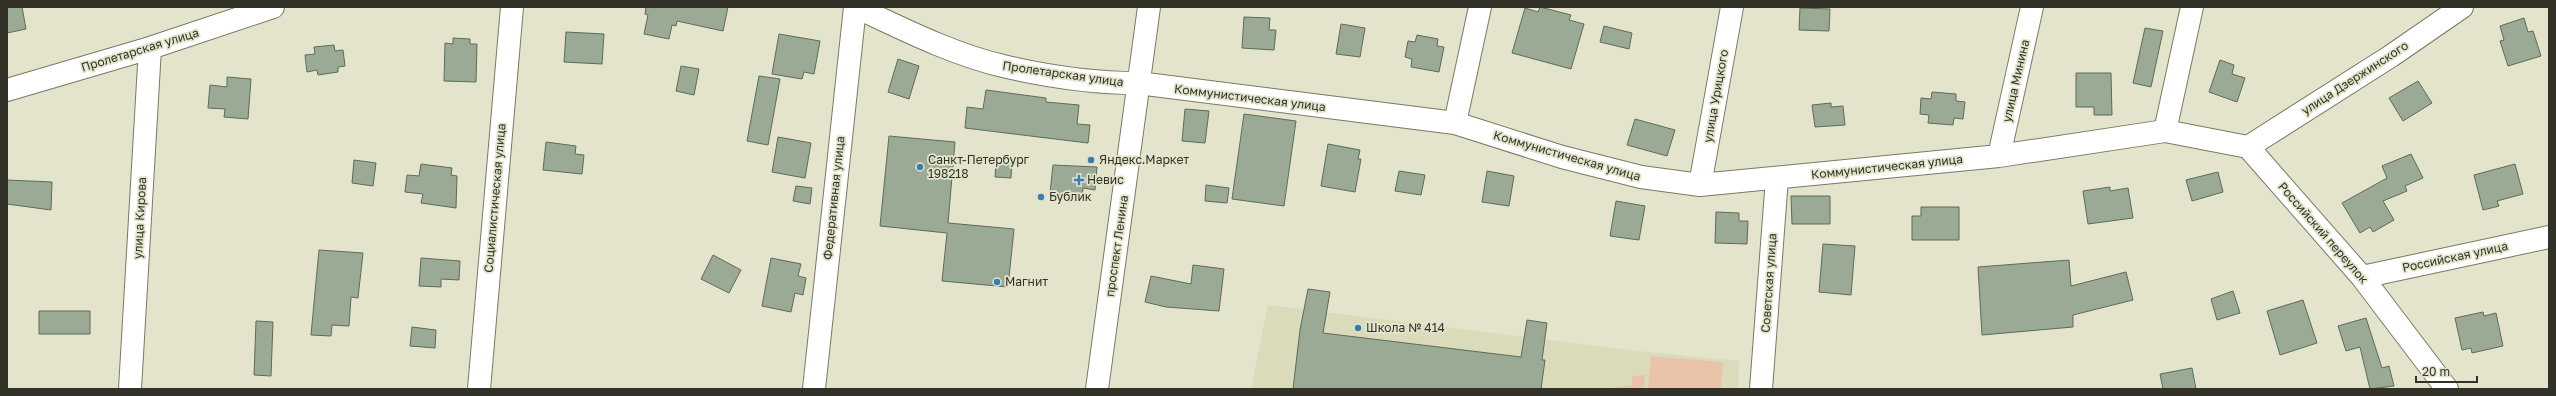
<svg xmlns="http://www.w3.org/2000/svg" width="2556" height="396" font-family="'Golos Text',sans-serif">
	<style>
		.built { fill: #d9dbba }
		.green { fill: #eac4aa }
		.building { fill: #9baa95; stroke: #5d6b58 }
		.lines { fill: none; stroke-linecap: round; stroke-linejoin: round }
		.minor-casing { stroke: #787a63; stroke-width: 24 }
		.minor { stroke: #fff; stroke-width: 22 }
		.poi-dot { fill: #377cb2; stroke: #e3e4cb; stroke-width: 1.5 }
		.labels { text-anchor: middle; stroke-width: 3.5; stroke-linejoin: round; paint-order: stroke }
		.street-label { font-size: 12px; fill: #323228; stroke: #e3e4cb }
		.poi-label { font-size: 12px; fill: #323228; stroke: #e3e4cb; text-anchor: start }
	</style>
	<rect width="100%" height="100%" fill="#e3e4cb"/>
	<path class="built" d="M1268,305L1638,351L1739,361L1738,389H1251Z"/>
	<path class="green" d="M1651,356L1723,362L1721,389H1648Z
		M1645,375L1644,389H1605L1632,385V376Z"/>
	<path class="building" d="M7,7H22L26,29L7,33Z
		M646,7H728L723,31L677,21L676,26L672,25L669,39L644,34L648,15L645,14Z
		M1540,7L1571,15L1569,20L1584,24L1571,69L1512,53L1525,8L1538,12Z
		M1800,8L1830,9L1829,31L1799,30Z
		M1244,17L1270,18L1269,30H1276L1274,50L1242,48Z
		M2524,18L2528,32L2533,31L2541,56L2508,66L2500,41L2504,40L2500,26Z
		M1341,24L1365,28L1360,57L1336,54Z
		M1604,26L1632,33L1629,49L1600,42Z
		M2145,28L2163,31L2151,87L2133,83Z
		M566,32L604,34L602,64L564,62Z
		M779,34L820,41L814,74L804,72L802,79L772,74Z
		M1417,35L1438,39L1437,46L1444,47L1439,72L1411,67L1412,59L1405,57L1408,41L1415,42Z
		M453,38L470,39V44H477L476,82L444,81L445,43L453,44Z
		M334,45L335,51L343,50L345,66L338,67V72L318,75L317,70L307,72L305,55L315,54L314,47Z
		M898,59L919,66L909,99L888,92Z
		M2220,60L2234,65L2232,74L2245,78L2237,102L2209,92Z
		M681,66L699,69L694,95L676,91Z
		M2076,73H2111L2112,115H2094V107H2076Z
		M759,76L780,79L768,145L747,141Z
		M227,77L251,79L248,119L224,117L225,109L208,108L210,85L227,87Z
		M2418,81L2432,103L2403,121L2389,98Z
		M986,90L1046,98V102L1079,105L1077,124L1090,125L1088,143L965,128L967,107L983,109Z
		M1932,92L1956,94V101L1965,102L1963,119L1954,118L1953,125L1928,123L1929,115L1920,114L1921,98L1931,99Z
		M1831,103V107L1843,106L1845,125L1815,127L1812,105Z
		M1185,109L1209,111L1205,143L1182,141Z
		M1244,114L1296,121L1284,206L1232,199Z
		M1635,119L1675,130L1667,156L1627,145Z
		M889,136L955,142L948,223L1014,229L1008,287L942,281L947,233L880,226Z
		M778,137L811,143L805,178L772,172Z
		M546,142L576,146L575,154L584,155L582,174L543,170Z
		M1328,144L1360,150L1358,159H1361L1355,192L1321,186Z
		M2411,154L2423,178L2405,186L2407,191L2383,201L2394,220L2373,232L2370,227L2360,233L2342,203L2387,178L2382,166Z
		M354,160L376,163L373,186L352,183Z
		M996,162L1012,163L1011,178L995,177Z
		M421,164L452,168L451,175L457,176L456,208L421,203L423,194L405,192L407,175L419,176Z
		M2515,164L2523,194L2497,201L2499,206L2483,210L2474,175Z
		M1053,165L1097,167L1095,190L1083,188L1082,197L1050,193Z
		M1399,171L1425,175L1421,195L1395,191Z
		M1487,171L1514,176L1509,206L1482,202Z
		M2218,172L2223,192L2192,201L2186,180Z
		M7,180L52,182L51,210L7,204Z
		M1206,185L1229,188L1227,203L1205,201Z
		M796,186L812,188L810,204L793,201Z
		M2110,187V191L2128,188L2133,218L2088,224L2083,191Z
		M1791,196H1830V224H1792Z
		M1616,201L1645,206L1639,240L1610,236Z
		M1921,207H1959V240H1912V216H1921Z
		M1716,212L1739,213V221H1748L1747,244L1715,243Z
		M1823,244L1855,246L1851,295L1819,292Z
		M319,250L363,253L358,298L351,297L349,326L332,325L331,336L311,335Z
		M713,255L741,270L729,293L701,279Z
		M421,258L460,261L459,280L441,279V287L419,286Z
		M771,258L801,264L798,276L806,278L803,295L795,293L791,312L762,306Z
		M2069,260L2071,286L2126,272L2133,300L2073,315V327L1982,335L1978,267Z
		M1193,265L1224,269L1219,311L1166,307L1145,302L1151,276L1191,284Z
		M1308,289L1330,292L1323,333L1521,357L1527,320L1547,323L1542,360H1545L1541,389H1293L1300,330Z
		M2233,291L2240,313L2217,320L2211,299Z
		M2303,300L2317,343L2280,355L2267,311Z
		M39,311H90V334H39Z
		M2483,312L2484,316L2496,313L2503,346L2472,353L2471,348L2462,350L2455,318Z
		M2366,318L2382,368L2389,366L2394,386L2370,389L2360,347L2346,351L2338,326Z
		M256,321L273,322L271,376L254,375Z
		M412,327L436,330L435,348L410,346Z
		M2192,368L2196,389H2163L2160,374Z"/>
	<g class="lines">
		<defs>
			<path id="minor" d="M856,7C903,29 952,54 1003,66C1046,76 1094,83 1138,83L1455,123L1562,157L1641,177L1700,185L1999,156L2165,131L2248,147L2362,277L2447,389
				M7,90L150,48L273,7
				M1455,123L1480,7
				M2165,131L2192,7
				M2248,147L2391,56L2462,7
				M1999,156L2032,7
				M1700,185L1732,7
				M2362,277L2549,237
				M130,389L150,48
				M479,389L512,7
				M814,389L855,7
				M1097,389L1149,7
				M1761,389L1777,178"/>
		</defs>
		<use href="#minor" class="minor-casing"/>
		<use href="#minor" class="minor"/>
	</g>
	<g class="poi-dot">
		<circle cx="1091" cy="160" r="4"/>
		<circle cx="920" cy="167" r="4"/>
		<path d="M1077 174h4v4h4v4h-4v4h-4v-4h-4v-4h4z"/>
		<circle cx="1041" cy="197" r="4"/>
		<circle cx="997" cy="282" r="4"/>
		<circle cx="1358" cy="328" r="4"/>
	</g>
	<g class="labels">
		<g class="street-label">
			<text transform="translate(140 50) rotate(-17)" y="4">Пролетарская улица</text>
			<text transform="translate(1063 74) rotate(8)" y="4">Пролетарская улица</text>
			<text transform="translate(2355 78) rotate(-33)" y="4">улица Дзержинского</text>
			<text transform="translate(2016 81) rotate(-77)" y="4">улица Минина</text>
			<text transform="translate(1716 96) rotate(-80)" y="4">улица Урицкого</text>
			<text transform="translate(1250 98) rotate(7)" y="4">Коммунистическая улица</text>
			<text transform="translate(1567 156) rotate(16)" y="4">Коммунистическая улица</text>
			<text transform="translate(1887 167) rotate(-6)" y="4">Коммунистическая улица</text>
			<text transform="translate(495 198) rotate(-85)" y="4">Социалистическая улица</text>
			<text transform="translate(834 198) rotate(-84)" y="4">Федеративная улица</text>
			<text transform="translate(140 218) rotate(-87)" y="4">улица Кирова</text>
			<text transform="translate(2323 233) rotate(49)" y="4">Российский переулок</text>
			<text transform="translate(1117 246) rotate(-82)" y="4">проспект Ленина</text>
			<text transform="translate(2455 257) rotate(-12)" y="4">Российская улица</text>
			<text transform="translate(1769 283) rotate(-86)" y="4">Советская улица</text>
		</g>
		<g class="poi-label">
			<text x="928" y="164">Санкт-Петербург<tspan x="928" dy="14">198218</tspan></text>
			<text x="1099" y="164">Яндекс.Маркет</text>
			<text x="1087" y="184">Невис</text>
			<text x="1049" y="201">Бублик</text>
			<text x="1005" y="286">Магнит</text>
			<text x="1366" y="332">Школа № 414</text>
		</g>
	</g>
	<rect width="2556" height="396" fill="none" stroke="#323228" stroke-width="16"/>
	<path d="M2416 376v6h61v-6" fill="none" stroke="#323228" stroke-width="2"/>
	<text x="2422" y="376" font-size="12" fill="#323228" stroke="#e3e4cb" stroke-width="3" paint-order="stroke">20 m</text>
</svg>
